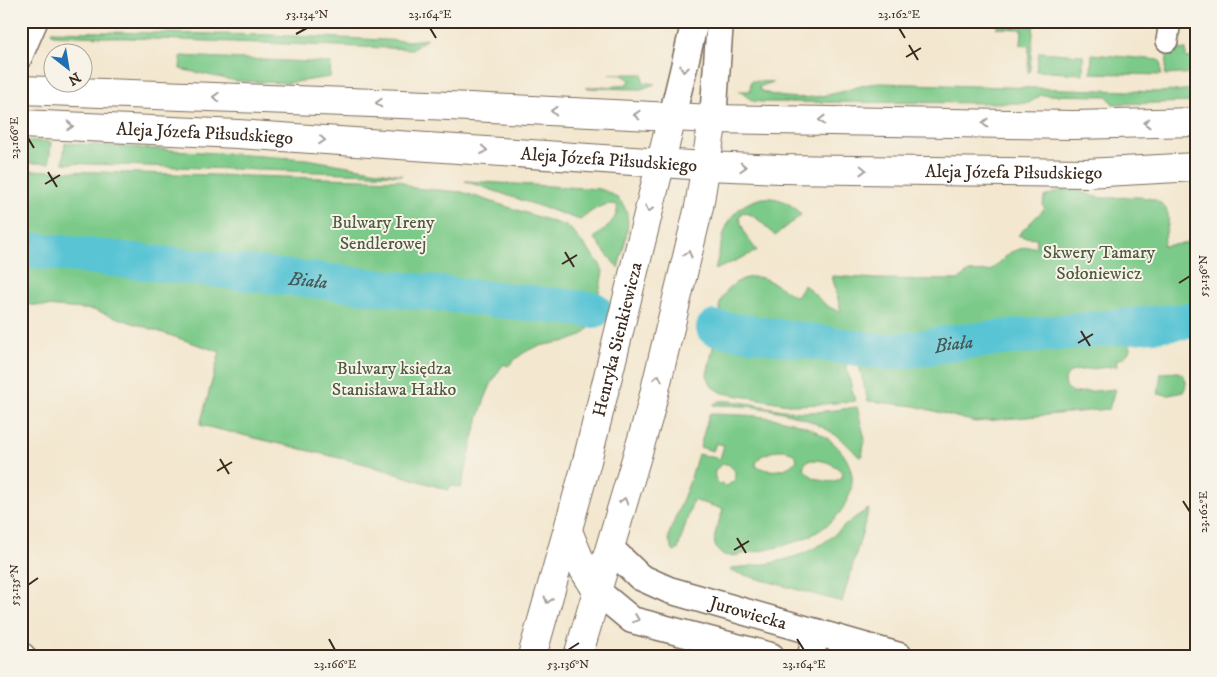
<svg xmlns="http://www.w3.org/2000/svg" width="1217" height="677" font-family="'IM FELL DW Pica',serif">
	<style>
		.green { fill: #7bca89; stroke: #5b7a54; fill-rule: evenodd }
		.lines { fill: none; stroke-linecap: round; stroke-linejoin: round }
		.river { stroke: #59c4d4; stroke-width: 36 }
		.minor-casing { stroke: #7b6c5c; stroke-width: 24 }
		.tertiary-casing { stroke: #7b6c5c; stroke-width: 29 }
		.secondary-casing { stroke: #7b6c5c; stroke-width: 30 }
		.minor { stroke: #fff; stroke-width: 21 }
		.tertiary { stroke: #fff; stroke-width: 26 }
		.secondary { stroke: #fff; stroke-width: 28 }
		.oneway { stroke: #a79f9a }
		.ticks { fill: none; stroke: #3b2a1e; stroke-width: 2 }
		.labels { text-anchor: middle; stroke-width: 4; stroke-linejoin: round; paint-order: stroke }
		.street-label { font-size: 18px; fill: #3b2a1e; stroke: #f7f3e8 }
		.park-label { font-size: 18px; fill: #4e5a3e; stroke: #f7f3e8 }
		.water-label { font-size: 19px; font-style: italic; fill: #445855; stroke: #f7f3e8 }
		.neatline { fill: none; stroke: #3b2a1e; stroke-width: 2 }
		.ticks-label { font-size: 12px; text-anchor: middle; fill: #3b2a1e }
	</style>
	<rect width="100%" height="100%" fill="#f7f3e8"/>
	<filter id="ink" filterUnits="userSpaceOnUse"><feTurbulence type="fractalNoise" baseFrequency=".02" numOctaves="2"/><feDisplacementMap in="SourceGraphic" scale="10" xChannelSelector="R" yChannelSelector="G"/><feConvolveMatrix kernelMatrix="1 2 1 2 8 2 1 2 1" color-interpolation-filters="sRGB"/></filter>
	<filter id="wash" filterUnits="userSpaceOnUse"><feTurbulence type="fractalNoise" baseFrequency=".0096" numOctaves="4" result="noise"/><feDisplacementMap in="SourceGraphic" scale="20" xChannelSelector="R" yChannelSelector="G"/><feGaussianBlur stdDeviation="1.12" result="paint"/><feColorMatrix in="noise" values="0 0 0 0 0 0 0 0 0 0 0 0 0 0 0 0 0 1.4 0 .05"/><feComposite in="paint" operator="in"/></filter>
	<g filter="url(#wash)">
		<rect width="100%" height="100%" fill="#f3e7cf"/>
		<path class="green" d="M997,21H1034L1030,72H1028L1029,46L1021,45L1022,29L997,28Z
			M51,31L270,35L408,41L427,39L413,49L53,35Z
			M1175,41L1176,50L1186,49V58L1196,57V73L1165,75L1168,48Z
			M1039,52L1083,55V74L1036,71Z
			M1092,54L1159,60L1161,62V75L1091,73Z
			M181,56L331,63L330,77L289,83L236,81L180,69Z
			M609,74H643V82L655,84L641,89L586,88C599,85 620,89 630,82L629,79L622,75Z
			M751,81L773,82L759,87L760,90C778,100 812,99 832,94C849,91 863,83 881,83L1160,92L1196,89V102L1113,104L1107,96L1041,95L1029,103L762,102L753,101L739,91H750Z
			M21,140L51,142L49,163H21Z
			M65,143L306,159L402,175L63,163Z
			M21,170L399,180L413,188L462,192L569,227L599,263L603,271L600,288L590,324L586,327L589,328C577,344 555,341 537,347C525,350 517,358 508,366L504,364C480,392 471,451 461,488L451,485L448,490L365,464L200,425L220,352L94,310L21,304Z
			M465,181L600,189C642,203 626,236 618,268L594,238C603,230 620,219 617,205C604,201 590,212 580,220Z
			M1074,189C1083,192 1093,197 1103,198C1121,199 1163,189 1168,215C1170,225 1164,237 1163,246L1196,242V318L947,337L898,344L852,341L715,324L718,312L722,309L719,308C722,289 742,273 762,278C772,281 787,292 796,297L804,285C816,294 826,310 841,311L832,276L875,279L958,280L969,272L990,271L1011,252L1026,247H1036L1037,238L1023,237L1018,235L1045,208L1043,206L1044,197L1061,190Z
			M763,198C778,197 791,202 801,215L775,236C765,226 756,214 742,212L739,218L746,236L757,251L715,270C723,238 724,206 763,198Z
			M1132,331C1130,346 1133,356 1116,360L1117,366L1073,371C1062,377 1063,388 1074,393L1115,389L1109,409L975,422L915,406L868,401L856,354L889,357H950Z
			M715,338L843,353L855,401L824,404L794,405L723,393L712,387L707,375Z
			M1178,372C1187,376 1188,384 1183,392L1169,395L1158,394L1161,373Z
			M719,401C743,400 767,408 790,411C812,414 835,410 857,407L865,439L862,456L859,457C824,414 766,405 713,405Z
			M709,414C745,415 785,415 817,432C833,440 847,454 851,471C853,478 852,486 850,493C837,535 786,547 748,553C736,555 720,561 715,545C712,535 721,519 723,509L693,500L678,549L675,552L673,551L669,540V534L690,481L698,454L720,459L724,445L716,443L713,451L700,447ZM777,450H786L795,455L797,460C787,472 770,473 756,466V463L761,456ZM812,460C825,460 833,463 843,473L842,477C832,487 809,479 803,467L807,461ZM723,464H728L735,471V480L727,486L718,483C712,475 714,468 723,464Z
			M869,509L842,602L730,571L732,568C766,565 801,560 829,539C843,528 853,517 869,509Z"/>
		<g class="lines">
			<g class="river">
				<path id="s1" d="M21,249L594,310"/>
				<path id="s2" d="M714,328L885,352L918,349L949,343L1196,320"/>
			</g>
		</g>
	</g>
	<g filter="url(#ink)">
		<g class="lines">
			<defs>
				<path id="minor" d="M1167,41L1170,21
					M21,58L37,21"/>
				<g id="tertiary">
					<path d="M672,117L695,21"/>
					<path d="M713,119L720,21"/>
					<path id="s3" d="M610,548L640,577L669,590L899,656"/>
					<path d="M597,591L632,620L771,656"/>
					<path d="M21,656H22"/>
					<path d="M811,656L816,632"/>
				</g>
				<g id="secondary">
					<path d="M21,90L428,105L713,119L1074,125L1196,122"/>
					<path id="s4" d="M21,124L238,134L705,166L780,169L1086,173L1196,167"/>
					<path d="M568,531L584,570L597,591"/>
					<path id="s5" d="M532,656L586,465L672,117"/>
					<path d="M578,656L649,415L699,207L713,119"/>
				</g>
			</defs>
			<use href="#minor" class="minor-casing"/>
			<use href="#tertiary" class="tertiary-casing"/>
			<use href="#secondary" class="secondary-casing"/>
			<use href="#minor" class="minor"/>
			<use href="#tertiary" class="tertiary"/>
			<use href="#secondary" class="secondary"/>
		</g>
		<defs><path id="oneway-chevron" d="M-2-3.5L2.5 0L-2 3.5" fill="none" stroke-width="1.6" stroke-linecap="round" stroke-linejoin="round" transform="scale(1.25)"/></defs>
		<g class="oneway">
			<use href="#oneway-chevron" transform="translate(684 69) rotate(104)"/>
			<use href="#oneway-chevron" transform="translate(216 97) rotate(-178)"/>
			<use href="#oneway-chevron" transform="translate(379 103) rotate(-178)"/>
			<use href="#oneway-chevron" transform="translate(554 111) rotate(-177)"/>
			<use href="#oneway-chevron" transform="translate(637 115) rotate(-178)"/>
			<use href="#oneway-chevron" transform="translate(822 120) rotate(-179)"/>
			<use href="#oneway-chevron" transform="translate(985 123) rotate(-179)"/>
			<use href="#oneway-chevron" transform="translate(1147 123) rotate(179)"/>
			<use href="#oneway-chevron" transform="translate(70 126) rotate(3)"/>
			<use href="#oneway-chevron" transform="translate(322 140) rotate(4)"/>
			<use href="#oneway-chevron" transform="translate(484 150) rotate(4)"/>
			<use href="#oneway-chevron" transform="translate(743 167) rotate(2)"/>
			<use href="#oneway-chevron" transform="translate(863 170) rotate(1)"/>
			<use href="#oneway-chevron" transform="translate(649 209) rotate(104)"/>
			<use href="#oneway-chevron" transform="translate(688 254) rotate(-76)"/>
			<use href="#oneway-chevron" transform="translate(658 378) rotate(-77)"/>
			<use href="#oneway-chevron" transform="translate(624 501) rotate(-74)"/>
			<use href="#oneway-chevron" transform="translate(548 600) rotate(106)"/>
			<use href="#oneway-chevron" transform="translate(636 619) rotate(21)"/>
		</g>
	</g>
	<path class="ticks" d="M430,28L436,38M899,28L905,38M296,34L307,28M909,45L918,60M906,57L921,48M28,138L34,148M48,172L57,187M45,184L60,175M565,252L574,267M562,264L577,255M1179,283L1190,276M1081,331L1090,346M1078,343L1093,334M220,459L229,474M217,471L232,462M1183,501L1190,512M737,538L746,553M734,550L749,541M28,585L38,578M329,639L335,650M797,639L804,650M568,650L579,643"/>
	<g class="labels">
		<g class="street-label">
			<text dy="6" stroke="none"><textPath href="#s4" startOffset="184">Aleja Józefa Piłsudskiego</textPath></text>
			<text dy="6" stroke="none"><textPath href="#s4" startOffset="589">Aleja Józefa Piłsudskiego</textPath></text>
			<text dy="6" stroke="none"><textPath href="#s4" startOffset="994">Aleja Józefa Piłsudskiego</textPath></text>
			<text dy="6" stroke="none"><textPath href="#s5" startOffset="328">Henryka Sienkiewicza</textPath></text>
			<text dy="6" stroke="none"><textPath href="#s3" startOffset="156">Jurowiecka</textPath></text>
		</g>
		<g class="park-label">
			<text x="383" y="228">Bulwary Ireny<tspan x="383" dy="21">Sendlerowej</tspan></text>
			<text x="1099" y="258">Skwery Tamary<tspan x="1099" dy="21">Sołoniewicz</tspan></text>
			<text x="394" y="374">Bulwary księdza<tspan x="394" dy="21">Stanisława Hałko</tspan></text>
		</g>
		<g class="water-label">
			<text dy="7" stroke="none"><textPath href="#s1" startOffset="289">Biała</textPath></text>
			<text dy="7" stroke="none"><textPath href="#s2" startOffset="242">Biała</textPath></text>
		</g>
	</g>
	<rect width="1217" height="677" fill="none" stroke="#f7f3e8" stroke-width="55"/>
	<g transform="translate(68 68) rotate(149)"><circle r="24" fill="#f7f3e8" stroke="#aca397"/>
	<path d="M0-4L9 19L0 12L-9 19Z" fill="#1f6fb2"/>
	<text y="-8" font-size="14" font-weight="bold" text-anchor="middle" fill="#3b2a1e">N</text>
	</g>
	<rect x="28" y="28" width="1162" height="622" class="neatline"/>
	<g class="ticks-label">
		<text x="307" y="18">53.134°N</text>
		<text x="430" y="18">23.164°E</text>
		<text x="899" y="18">23.162°E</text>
		<text transform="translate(14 138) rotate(-90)" y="4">23.166°E</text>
		<text transform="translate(1203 276) rotate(-90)" y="4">53.136°N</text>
		<text transform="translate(1203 512) rotate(-90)" y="4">23.162°E</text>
		<text transform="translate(14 585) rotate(-90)" y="4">53.135°N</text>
		<text x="335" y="668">23.166°E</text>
		<text x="568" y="668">53.136°N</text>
		<text x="804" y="668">23.164°E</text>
	</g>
</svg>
